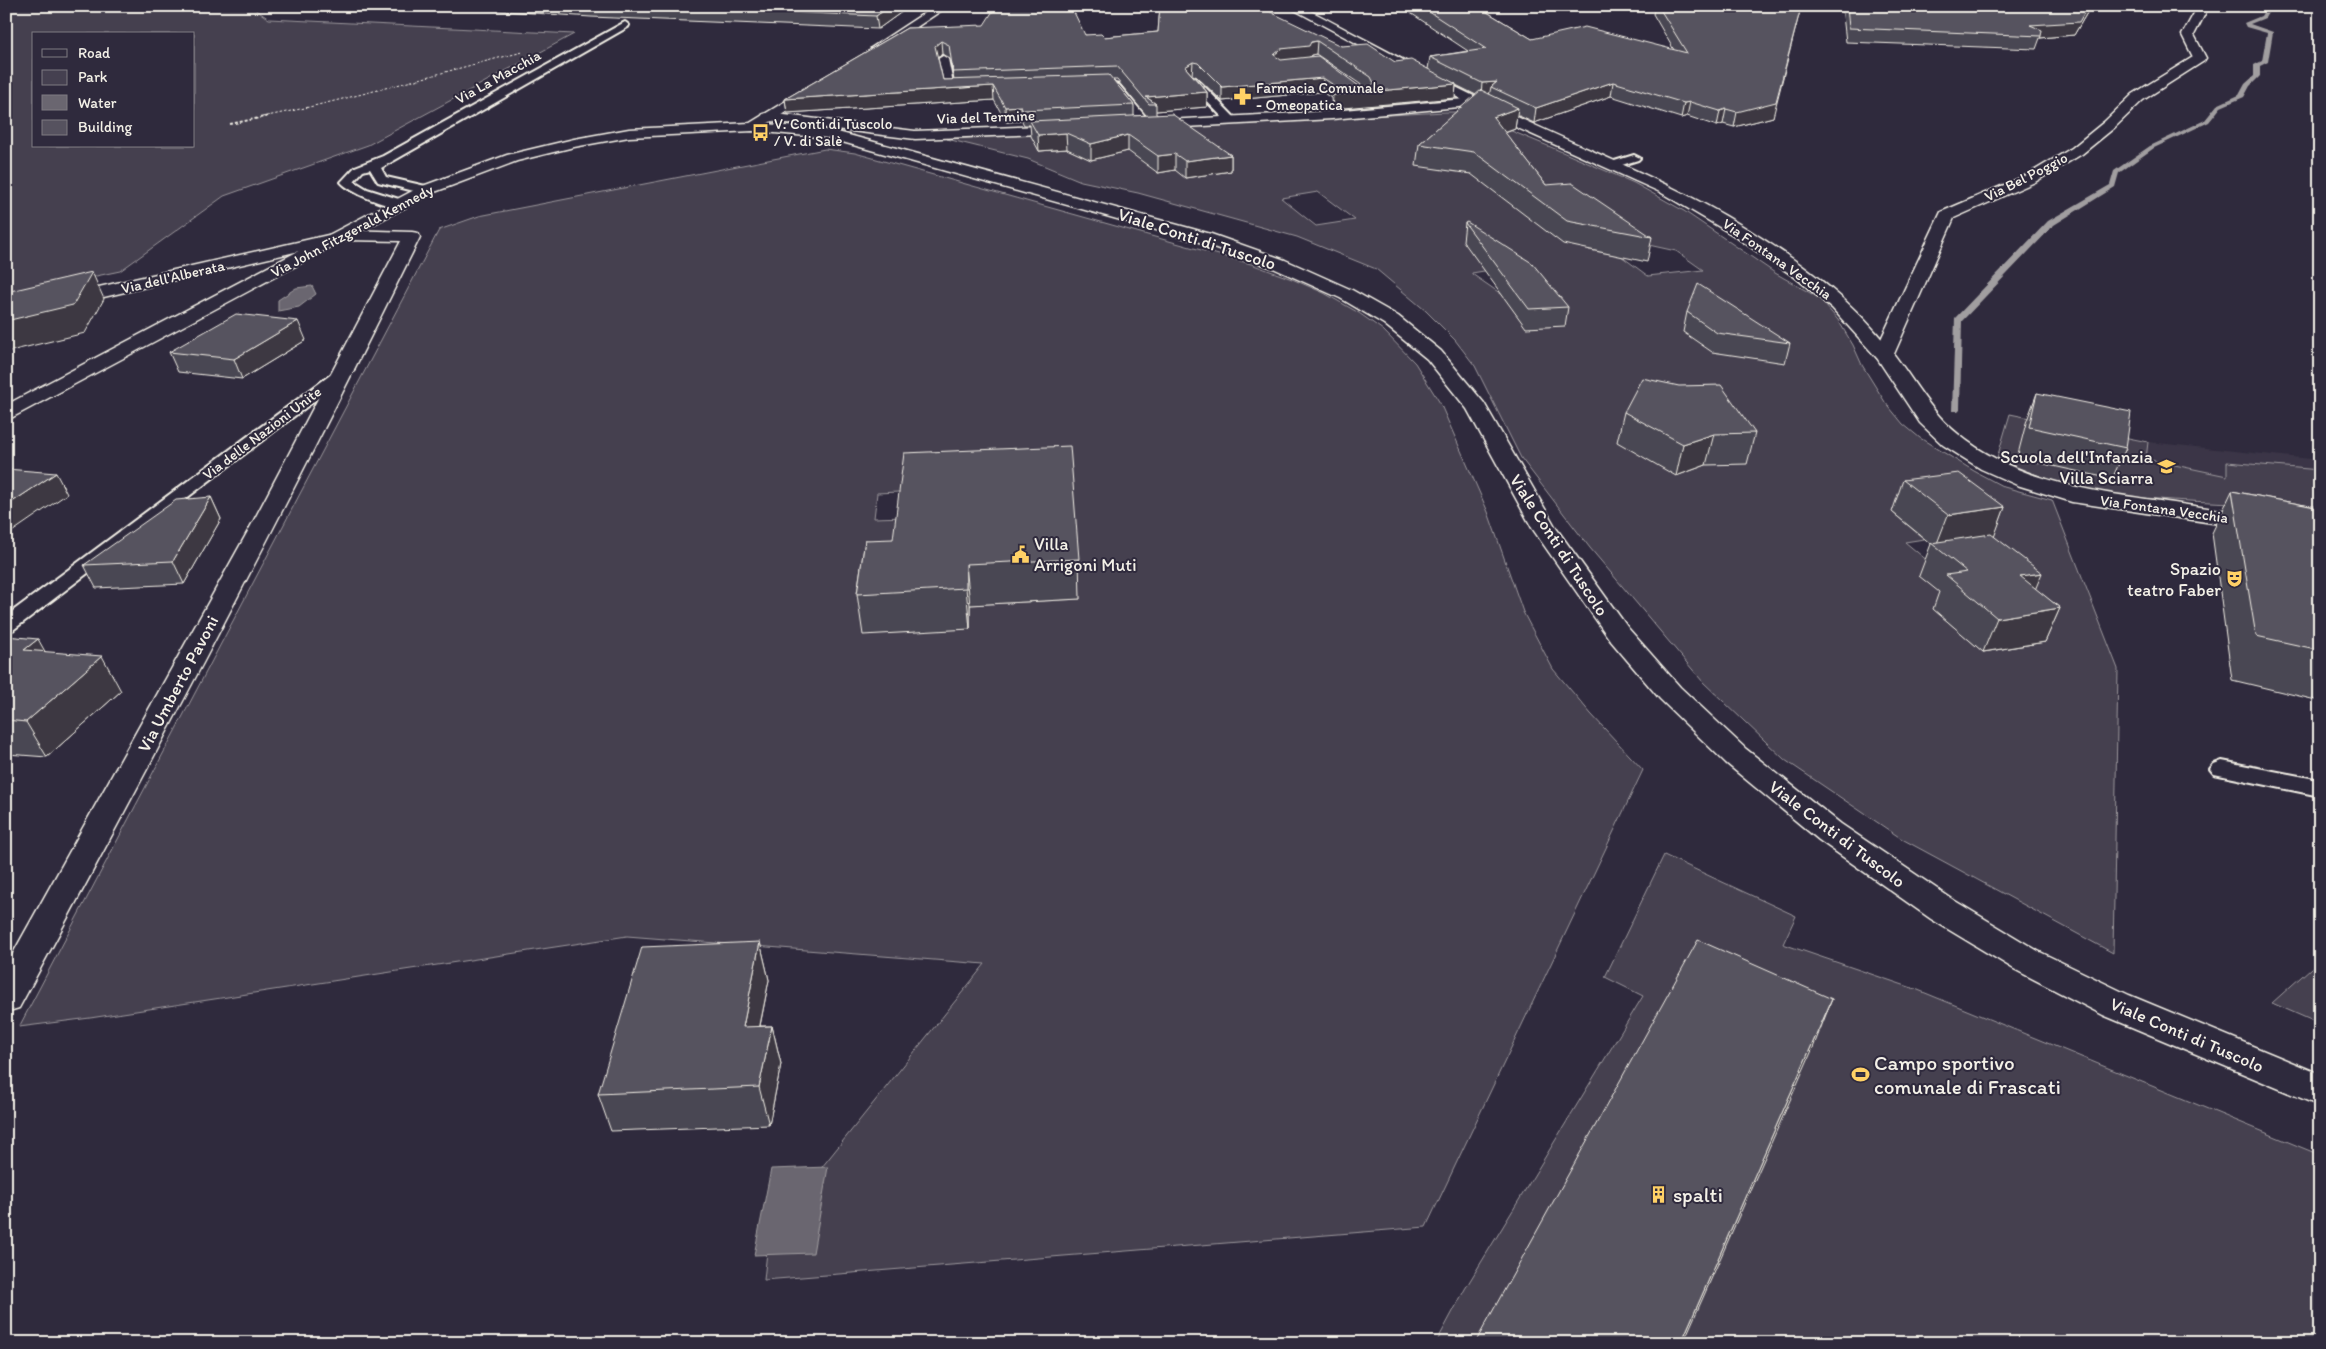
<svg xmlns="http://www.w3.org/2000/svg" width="2326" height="1349" font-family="Itim,sans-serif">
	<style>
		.built { fill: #3b3647 }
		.green { fill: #454050; stroke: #9c989c; fill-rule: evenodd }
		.water { fill: #6a6670; stroke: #a19ea0 }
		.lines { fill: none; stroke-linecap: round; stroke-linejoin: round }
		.stream { fill: #a19ea0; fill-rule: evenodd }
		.lane-casing { stroke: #f4f1e8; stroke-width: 4 }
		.street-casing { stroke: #f4f1e8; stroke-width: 3 }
		.secondary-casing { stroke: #f4f1e8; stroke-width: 3 }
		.path-far1 { stroke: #f4f1e8; stroke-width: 1; stroke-dasharray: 2.5 2; stroke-linecap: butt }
		.path { stroke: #f4f1e8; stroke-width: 2; stroke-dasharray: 3 2; stroke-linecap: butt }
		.lane { fill: #2f2a3d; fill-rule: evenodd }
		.street { fill: #2f2a3d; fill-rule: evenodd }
		.secondary { fill: #2f2a3d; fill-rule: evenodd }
		.wall { fill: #4a4752; stroke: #f4f1e8; fill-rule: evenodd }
		.shaded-wall { fill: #3c3942; stroke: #f4f1e8 }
		.building { fill: #56525f; stroke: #f4f1e8; fill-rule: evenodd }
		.labels { text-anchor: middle; stroke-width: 4; stroke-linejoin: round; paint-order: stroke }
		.far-street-label { font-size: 15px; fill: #f4f1e8; stroke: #2f2a3d }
		.far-poi-label { font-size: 15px; fill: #f4f1e8; stroke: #2f2a3d; text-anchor: start }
		.street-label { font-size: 18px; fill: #f4f1e8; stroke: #2f2a3d }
		.poi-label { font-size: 18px; fill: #f4f1e8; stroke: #2f2a3d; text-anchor: end }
		.near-poi-label { font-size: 21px; fill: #f4f1e8; stroke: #2f2a3d; text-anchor: start }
	</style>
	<rect width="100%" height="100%" fill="#2f2a3d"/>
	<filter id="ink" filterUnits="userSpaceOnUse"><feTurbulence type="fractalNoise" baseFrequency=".02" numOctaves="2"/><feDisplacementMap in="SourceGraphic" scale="10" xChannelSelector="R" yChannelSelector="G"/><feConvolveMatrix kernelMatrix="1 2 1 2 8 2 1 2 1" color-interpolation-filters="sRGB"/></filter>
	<g filter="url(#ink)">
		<path class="built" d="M2010,414L2148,442L2320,460V506L2124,496L2066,484L2029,473L1997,458Z"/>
		<path class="green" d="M6,6H250L269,19L574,34L368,145L224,196L120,271L6,295ZM34,34H194V146H34Z
			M1445,112H1465L1553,148L1634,183L1684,211L1775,273L1819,298L1838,320L1853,345L1862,365L1885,402L1903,424L1920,438L1974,471L2004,487L2052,500L2118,669L2113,953L1902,839L1785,760L1703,682L1590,548L1521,458L1475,366L1455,340L1426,311L1376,269L1297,237L1138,193L1081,181L1028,159L947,139ZM1095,141L1091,160L1067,149L1039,151ZM1318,192L1355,220L1316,226L1281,198ZM1644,244L1676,251L1703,270L1648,276L1621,256L1589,250ZM1508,267L1507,298L1472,274V273ZM1893,513L2027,607L2045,642L1983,652L1933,609L1955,606L1941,572L1905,542L1924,539Z
			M825,149L855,153L1251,264L1292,279L1324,293L1359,313L1383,330L1415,363L1440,403L1488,512L1523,612L1553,669L1591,714L1643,770L1426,1227L764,1280L769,1233L985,964L627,936L90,1018L19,1027L439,230L479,216ZM1072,484L1080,599L970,605L906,517L874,518L877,493Z
			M2010,414L2148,442L2146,459L2227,476V462L2320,470V506C2255,503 2189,503 2125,496C2081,492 2037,477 1997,458Z
			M1664,855L1796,916L1783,944L1918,990L2320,1155V1343H1436L1465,1289L1643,996L1605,977Z
			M2320,960V1024L2272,1003Z"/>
		<path class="water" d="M312,286L316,294L299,307L278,311V300L296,288Z
			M828,1167L813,1253L754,1255L771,1169Z"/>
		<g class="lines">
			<path class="stream" d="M2267,6H2272L2265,18L2250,24L2273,32L2268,62L2260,66V76L2250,86L2244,97L2221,107L2209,122L2154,148L2119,173L2115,187L2054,225L1962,321L1960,409L1958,411H1952L1955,318L2048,221L2110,185L2114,171L2150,146L2205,120L2217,105L2239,95L2245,84L2254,76V65L2262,61L2267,33L2246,27L2244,23L2261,16Z"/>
			<defs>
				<path id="lane" d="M625,22L629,25L628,27L381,168L386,177L430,187L432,190L430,193L426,194L378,182L370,169L363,171L354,181L367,189L405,201L407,204L405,207C392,210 350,193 341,182L355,167L383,156Z
					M943,56L948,59L954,88L970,89V93H945L938,59Z
					M1192,77L1196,78L1235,118V122H1227L1188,82L1187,80Z
					M1115,84L1119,85L1151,123V127H1143L1111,89V85Z
					M1634,155L1640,158L1638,160L1612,168L1606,165L1608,163Z
					M346,365L351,367L354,370L351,373L13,630L6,632V616L341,367Z
					M2222,761L2315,779L2320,778V794L2315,795L2214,774L2210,769L2214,764Z"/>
				<path id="street" d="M2198,6H2209L2194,35L2206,58L2204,61L2143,100L2114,128L2082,154L2035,182L1954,218L1894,354L1891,358L1884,360L1877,358L1874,354L1941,212L2025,176L2072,148L2104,122L2133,94L2193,57L2182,35Z
					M1475,98L1482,102L1480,105L1332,119L1148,129L1141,125L1148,121L1332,111Z
					M768,113L915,131L1067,125L1074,129L1067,133L915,139L763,120L761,117L763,114Z
					M344,230L412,232L418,233L420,237C292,497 157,753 19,1008L6,1012V966L252,524L401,241L346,240L6,320V308L337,233Z"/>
				<path id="secondary" d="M935,6H948L881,51H873L871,48Z
					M1287,6H1301C1371,42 1440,81 1511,114C1590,152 1669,181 1744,227C1799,261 1853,300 1892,352C1914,380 1930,412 1958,434C2019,484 2099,492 2174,503C2223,510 2271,518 2320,525V539L2072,502L2017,485L1981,469L1943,445L1920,423L1877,358L1832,308L1796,278L1733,235L1660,192L1500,120Z
					M817,82L824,86L822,89L767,124L834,131L1211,234L1285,260L1352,290L1398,316L1441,351L1484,403L1556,528L1628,628L1680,687L1746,749L1841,824L1955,901L2038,951L2129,995L2320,1074V1106L2103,1015L2014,969L1931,919L1819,840L1726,763L1660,699L1610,640L1532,528L1467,409L1427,359L1384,324L1340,298L1273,268L1199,242L828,138L753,131L629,137L574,147L517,161L432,193L13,417L6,419V405L420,187L507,155L574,139L629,129L750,123Z"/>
			</defs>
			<use href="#lane" class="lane-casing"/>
			<use href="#street" class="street-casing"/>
			<use href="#secondary" class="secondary-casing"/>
			<path class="path-far1" d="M262,117C350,100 436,73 523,52"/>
			<path class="path" d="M230,124L269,116"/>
			<use href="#lane" class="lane"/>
			<use href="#street" class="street"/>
			<use href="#secondary" class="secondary"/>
		</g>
		<path class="wall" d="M433,6H910L878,29L591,17Z
			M1160,6L1341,46L1395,62L1428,69L1430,57L1468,51L1400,6H1477L1532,39L1674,50L1653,14L1655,6H1781L1773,117L1734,127L1723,124L1717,126L1687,116L1681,118L1611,96L1534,123L1517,115L1515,129L1505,133L1546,185L1652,237L1647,262L1563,244L1471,174L1416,166L1419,144L1476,95L1456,85L1455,98L1332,109L1331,98L1322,92L1222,101L1197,77L1193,75L1207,92V107L1156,111V114L1231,155V171L1185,178L1175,170L1158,173L1128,151L1091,160L1067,149L1039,151L1031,136L1030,125H1024L1022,121L1006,122L994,100L787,113L785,99L907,28L1085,35L1104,37L1158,32ZM942,54L950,59L954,80H943L938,58ZM1316,54L1363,86H1359L1310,57L1311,55ZM1113,80H1117L1146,115L1134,116V105Z
			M1842,6H2091L2074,35L2040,38L2036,49L1846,42Z
			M1465,223L1568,307L1565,326L1526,328L1463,241Z
			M1687,312L1790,343L1785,363L1712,352L1683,332Z
			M306,340L242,379L178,372L169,352Z
			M2037,393L2126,448L2112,479L2017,458L2026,423Z
			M1624,412L1755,433L1747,464L1706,465L1676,476L1617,442Z
			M1903,480L2005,507L1994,536L2035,589L2060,608L2045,642L1983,652L1933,609L1939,592L1919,576L1931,544L1892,512Z
			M2232,491L2320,508V701L2232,680L2212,533Z
			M211,497L221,519L184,584L96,588L84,565Z
			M865,540L1079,559L1080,599L970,605V629L863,635L857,594Z
			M6,636L45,652L121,691L47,757L7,754H6Z
			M760,942L769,980L760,1026H772L781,1064L769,1125L611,1131L598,1094Z"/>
		<path class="shaded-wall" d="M890,6H910L878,29L876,16Z
			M2088,6H2091L2074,35L2040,38L2041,36L2030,25Z
			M1800,11L1773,117L1734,127L1737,112Z
			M941,41L942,54L936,59L935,46Z
			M1317,41L1316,54L1311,55L1308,59L1280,62L1274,55L1281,49Z
			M1193,62L1192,75L1185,67Z
			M1323,78L1322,92L1222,101V87Z
			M1497,82L1491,87L1489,96L1481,97L1482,83Z
			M1613,82L1611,96L1534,123L1536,108Z
			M1456,84L1455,98L1332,109L1333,95Z
			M993,86L994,100L787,113L785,99Z
			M1207,92V107L1156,111V104L1146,97Z
			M1690,102L1687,116L1681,118L1684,103Z
			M1021,106L1022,121L1006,122L1005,107Z
			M1518,108L1515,129L1490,138L1493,117Z
			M1726,109L1723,124L1717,126L1720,111Z
			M1066,133L1067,149L1039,151L1038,135Z
			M1128,135V151L1091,160V144Z
			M1175,154V170L1158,173V156Z
			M1231,155V171L1185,178V161Z
			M92,272L104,299L85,333L6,352V321Z
			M298,321L306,340L242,379L234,359Z
			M1714,434L1706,465L1676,476L1683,444Z
			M56,473L67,494L6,536V506Z
			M211,497L221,519L184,584L173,561Z
			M2005,507L1993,540L1936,546L1948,515Z
			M966,564L970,605V629L966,588Z
			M2042,573L2028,607L2020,576Z
			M2060,608L2045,642L1983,652L1997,618Z
			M38,639L57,673L24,650Z
			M102,656L121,691L47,757L26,722Z
			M6,861L12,869L6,874Z
			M760,942L769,980L752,1065L743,1027Z
			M1832,999L1813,1048L1683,1343H1681Z
			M772,1026L781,1064L769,1125L759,1087Z"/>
		<path class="building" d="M651,6H890L876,16Z
			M996,6H1071L1085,35L1101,34L1104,37L1158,32L1160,6H1258L1341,46L1368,44L1395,62L1411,60L1456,84L1333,95L1332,84L1323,78L1222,87L1198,63L1193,62L1185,67L1207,92L1146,97L1156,104H1149L1117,66L953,72L949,45L941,41L935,46L943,80L1109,75L1134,105L1023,110L1021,106L1005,107L993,86L785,99L907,28L984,25ZM1317,41L1371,77L1374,83L1370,87L1359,86L1318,56L1281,60L1274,55L1281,49L1309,46L1311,42Z
			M1420,6H1477L1532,39L1585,27L1687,53L1658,6H1781L1800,11L1776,102L1737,112L1726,109L1720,111L1690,102L1684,103L1613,82L1536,108L1491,87L1497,82L1482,83L1430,57L1486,49Z
			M1847,6H2088L2079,22L2030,25L2042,30L2041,36L1849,28Z
			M1481,90L1518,108L1493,117L1546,185L1572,183L1652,237L1567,221L1474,152L1419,144Z
			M1172,114L1231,155L1185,161L1175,154L1158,156L1128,135L1091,144L1066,133L1038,135L1030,121Z
			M1467,222L1532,263L1568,307L1529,309L1465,223Z
			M92,272L73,305L6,321V292Z
			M1698,284L1790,343L1717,333L1687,312Z
			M236,314L298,321L234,359L169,352Z
			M1642,378L1679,386L1721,385L1755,433L1714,434L1683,444L1624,412Z
			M2037,393L2131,412L2126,448L2029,427Z
			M1070,446L1079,559L966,564V588L857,594L865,540L893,539L904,453Z
			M6,469L56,473L6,506Z
			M1959,473L2005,507L1948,515L1903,480Z
			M2232,491L2320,508V650L2256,636Z
			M211,497L173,561L84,565L176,500Z
			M1991,534L2042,573L2020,576L2060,608L1997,618L1946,575L1967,572L1931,543Z
			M6,636L38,639L24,650L102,656L26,722L6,720Z
			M1698,940L1832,999L1681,1343H1475Z
			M760,942L743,1027L772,1026L759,1087L598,1094L642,947Z"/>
	</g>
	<defs>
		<symbol id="pharmacy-bare" viewBox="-9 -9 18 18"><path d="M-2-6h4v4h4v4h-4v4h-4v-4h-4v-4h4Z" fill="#ffd166" stroke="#2f2a3d" stroke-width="2.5" paint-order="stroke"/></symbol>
		<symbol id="bus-bare" viewBox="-9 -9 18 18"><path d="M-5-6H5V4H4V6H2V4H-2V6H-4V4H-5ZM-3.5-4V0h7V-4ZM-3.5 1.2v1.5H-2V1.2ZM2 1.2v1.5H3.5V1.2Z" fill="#ffd166" stroke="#2f2a3d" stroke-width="2.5" paint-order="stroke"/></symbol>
		<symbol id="school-bare" viewBox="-9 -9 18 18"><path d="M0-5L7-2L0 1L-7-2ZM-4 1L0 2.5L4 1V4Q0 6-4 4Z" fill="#ffd166" stroke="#2f2a3d" stroke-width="2.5" paint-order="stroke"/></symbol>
		<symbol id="civic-bare" viewBox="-9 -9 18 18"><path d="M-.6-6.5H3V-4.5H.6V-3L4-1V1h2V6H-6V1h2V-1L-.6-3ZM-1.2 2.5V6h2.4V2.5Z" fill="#ffd166" stroke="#2f2a3d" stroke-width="2.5" paint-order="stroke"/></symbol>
		<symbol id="theatre-bare" viewBox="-9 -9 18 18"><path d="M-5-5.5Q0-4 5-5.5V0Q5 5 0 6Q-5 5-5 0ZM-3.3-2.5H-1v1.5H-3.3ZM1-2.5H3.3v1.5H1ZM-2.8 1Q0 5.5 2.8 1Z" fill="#ffd166" stroke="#2f2a3d" stroke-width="2.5" paint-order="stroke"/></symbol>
		<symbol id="stadium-bare" viewBox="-9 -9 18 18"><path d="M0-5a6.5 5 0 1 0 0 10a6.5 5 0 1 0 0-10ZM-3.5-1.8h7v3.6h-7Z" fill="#ffd166" stroke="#2f2a3d" stroke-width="2.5" paint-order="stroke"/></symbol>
		<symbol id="building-bare" viewBox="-9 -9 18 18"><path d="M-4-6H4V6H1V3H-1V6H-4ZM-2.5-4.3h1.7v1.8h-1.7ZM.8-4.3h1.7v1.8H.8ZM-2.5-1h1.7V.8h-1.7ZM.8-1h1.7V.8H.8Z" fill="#ffd166" stroke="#2f2a3d" stroke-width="2.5" paint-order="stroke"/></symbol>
	</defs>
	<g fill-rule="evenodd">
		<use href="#pharmacy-bare" x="1230" y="84" width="25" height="25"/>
		<use href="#bus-bare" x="748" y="120" width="25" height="25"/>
		<use href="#school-bare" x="2154" y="454" width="25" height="25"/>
		<use href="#civic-bare" x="1008" y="542" width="25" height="25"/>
		<use href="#theatre-bare" x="2222" y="566" width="25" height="25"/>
		<use href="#stadium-bare" x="1848" y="1062" width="25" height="25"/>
		<use href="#building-bare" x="1646" y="1182" width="25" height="25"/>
	</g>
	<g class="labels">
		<g class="far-street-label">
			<text transform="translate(498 77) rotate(-29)" y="5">Via La Macchia</text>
			<text transform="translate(986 117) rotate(-2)" y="5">Via del Termine</text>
			<text transform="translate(2026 177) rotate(-27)" y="5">Via Bel Poggio</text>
			<text transform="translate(352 231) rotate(-28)" y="5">Via John Fitzgerald Kennedy</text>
			<text transform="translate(1777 259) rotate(35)" y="5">Via Fontana Vecchia</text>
			<text transform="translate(173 277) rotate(-13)" y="5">Via dell'Alberata</text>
			<text transform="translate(262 433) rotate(-37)" y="5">Via delle Nazioni Unite</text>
			<text transform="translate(2164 509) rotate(8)" y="5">Via Fontana Vecchia</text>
		</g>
		<g class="far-poi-label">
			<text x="1256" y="93">Farmacia Comunale<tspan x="1256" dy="17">- Omeopatica</tspan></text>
			<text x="774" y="129">V. Conti di Tuscolo<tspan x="774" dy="17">/ V. di Salè</tspan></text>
		</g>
		<g class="street-label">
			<text transform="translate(1197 239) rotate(18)" y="6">Viale Conti di Tuscolo</text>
			<text transform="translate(1559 545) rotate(57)" y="6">Viale Conti di Tuscolo</text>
			<text transform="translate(178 684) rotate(-62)" y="6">Via Umberto Pavoni</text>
			<text transform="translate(1837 834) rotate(37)" y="6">Viale Conti di Tuscolo</text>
			<text transform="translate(2187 1035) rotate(23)" y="6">Viale Conti di Tuscolo</text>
		</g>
		<g class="poi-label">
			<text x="2153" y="463">Scuola dell'Infanzia<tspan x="2153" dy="21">Villa Sciarra</tspan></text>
			<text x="1034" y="550" text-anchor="start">Villa<tspan x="1034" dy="21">Arrigoni Muti</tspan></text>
			<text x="2221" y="575">Spazio<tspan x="2221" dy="21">teatro Faber</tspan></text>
		</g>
		<g class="near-poi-label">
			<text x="1874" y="1070">Campo sportivo<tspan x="1874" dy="24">comunale di Frascati</tspan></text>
			<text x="1673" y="1202">spalti</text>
		</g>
	</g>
	<rect width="2326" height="1349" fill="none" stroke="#2f2a3d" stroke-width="25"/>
	<rect x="12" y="12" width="2301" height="1324" fill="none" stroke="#f4f1e8" stroke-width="2" filter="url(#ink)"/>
	<rect x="32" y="32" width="162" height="115" fill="#2f2a3d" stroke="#7e7a81"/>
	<rect x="42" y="49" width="25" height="8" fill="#2f2a3d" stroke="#7e7a81"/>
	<text x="78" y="58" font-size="15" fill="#f4f1e8">Road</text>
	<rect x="42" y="70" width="25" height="15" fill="#454050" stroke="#7e7a81"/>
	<text x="78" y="82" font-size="15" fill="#f4f1e8">Park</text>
	<rect x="42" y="95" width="25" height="15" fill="#6a6670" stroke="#7e7a81"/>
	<text x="78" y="108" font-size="15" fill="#f4f1e8">Water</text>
	<rect x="42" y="120" width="25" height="15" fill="#56525f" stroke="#7e7a81"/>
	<text x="78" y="132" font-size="15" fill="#f4f1e8">Building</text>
</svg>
